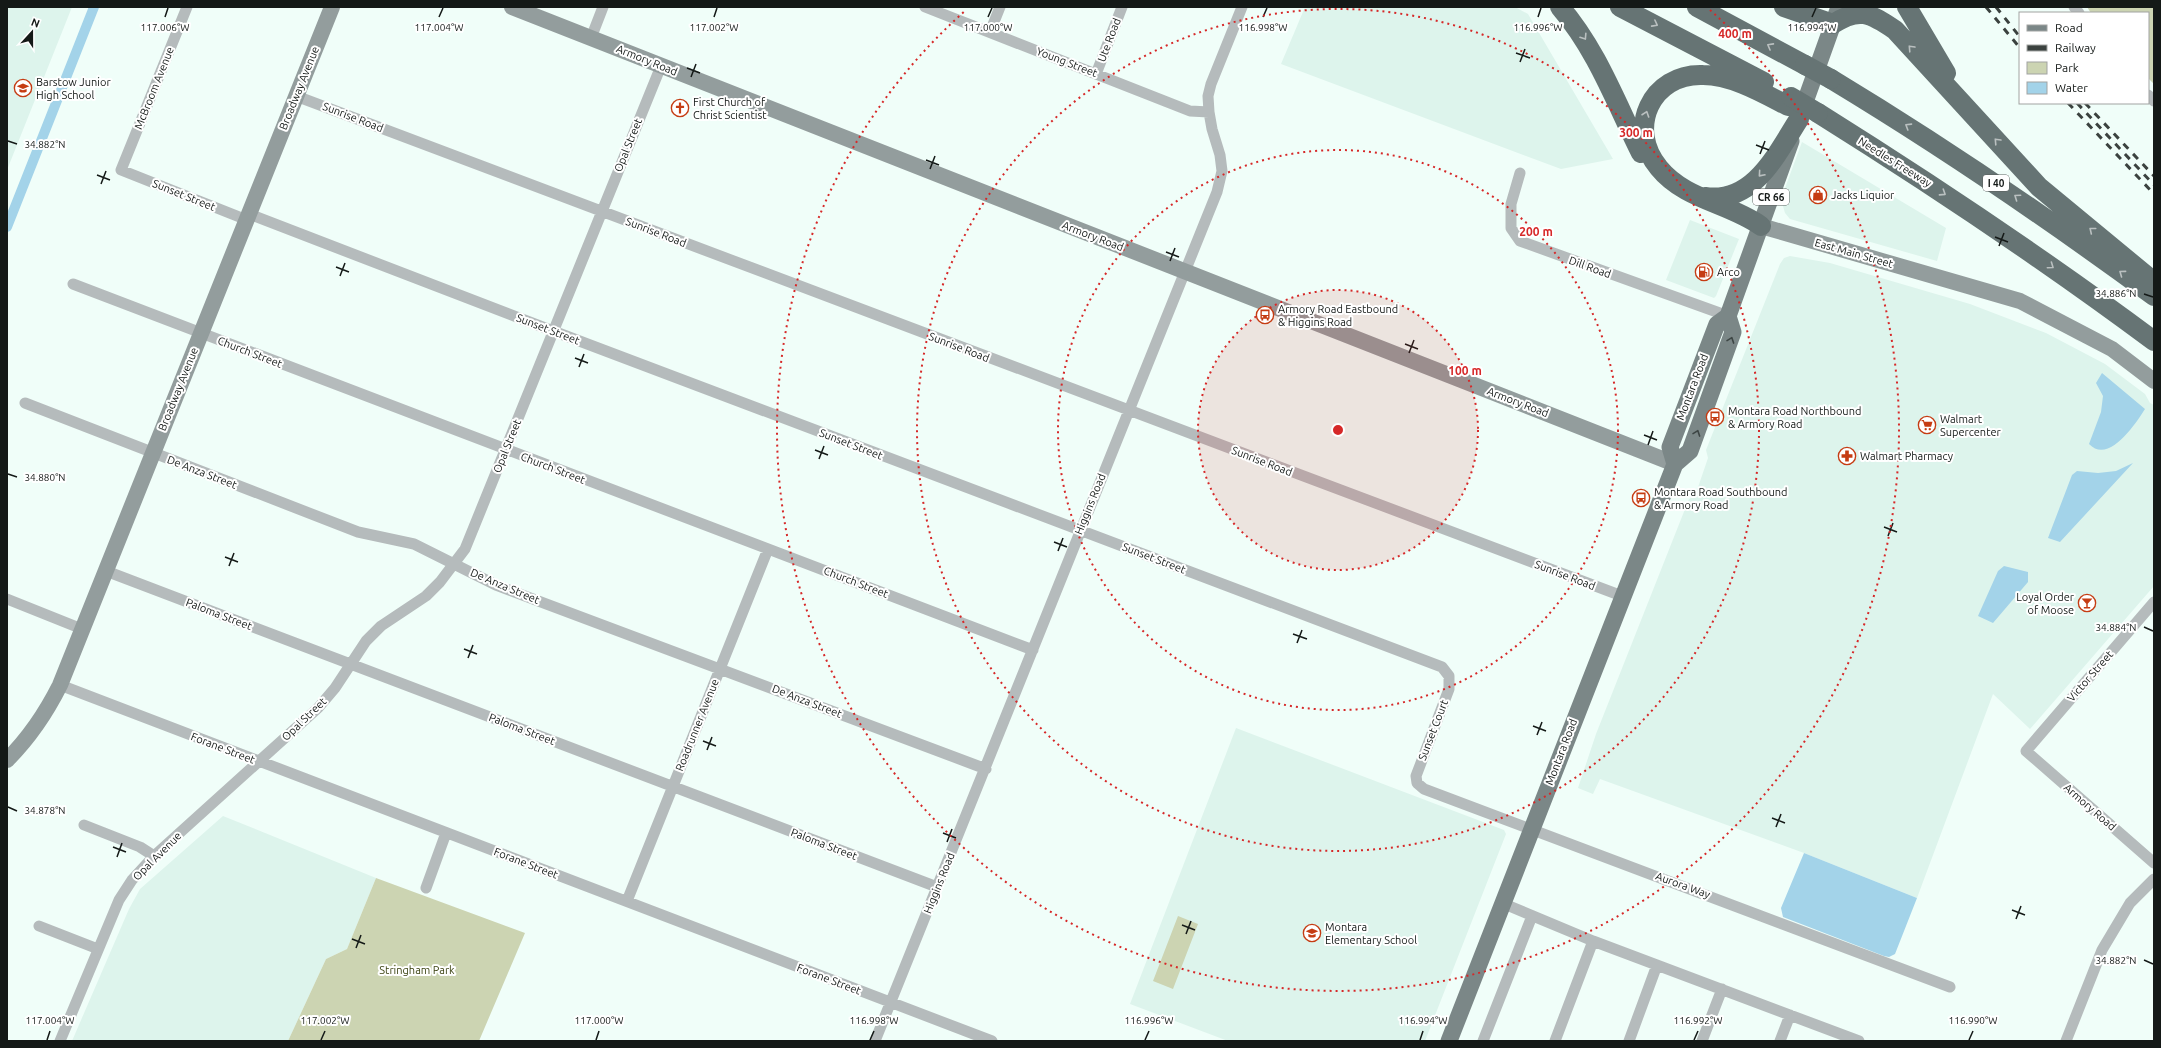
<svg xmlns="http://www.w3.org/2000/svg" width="2161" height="1048" font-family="Ubuntu,sans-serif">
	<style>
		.built { fill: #ddf4ec }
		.green { fill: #ccd4b2 }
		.water { fill: #a3d3e9 }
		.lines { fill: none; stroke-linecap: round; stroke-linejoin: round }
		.canal { stroke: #a3d3e9; stroke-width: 10 }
		.street { stroke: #b5bbbc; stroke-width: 11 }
		.secondary { stroke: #939d9d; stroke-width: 16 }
		.primary { stroke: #7b8787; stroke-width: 17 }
		.highway { stroke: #667474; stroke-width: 20 }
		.rail { stroke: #3b423f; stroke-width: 3; stroke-dasharray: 7 7; stroke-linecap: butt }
		.highway-bridge { stroke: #667474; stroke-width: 20 }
		.oneway { stroke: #bac0c0 }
		.oneway2 { stroke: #3d4544 }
		.ticks { fill: none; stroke: #141917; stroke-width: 1.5 }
		.ring { fill: none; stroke: #d62828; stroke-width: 2; stroke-dasharray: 2 4 }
		.labels { text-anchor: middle; stroke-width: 4; stroke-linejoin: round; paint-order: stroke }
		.shield { fill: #fff; stroke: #5a5e5d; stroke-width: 1 }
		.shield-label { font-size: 10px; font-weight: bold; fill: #141917 }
		.street-label { font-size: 11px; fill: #141917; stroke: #fff }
		.poi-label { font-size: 11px; fill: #141917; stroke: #fff; text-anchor: start }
		.park-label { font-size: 11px; fill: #3a4110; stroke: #fff }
		.ticks-label { font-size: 10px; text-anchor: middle; fill: #141917; stroke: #fff; stroke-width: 4; stroke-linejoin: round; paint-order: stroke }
		.centre { fill: #d62828; stroke: #fff; stroke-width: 2 }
		.ring-label { font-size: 12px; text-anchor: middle; font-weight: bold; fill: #d62828; stroke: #fff; stroke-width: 4; stroke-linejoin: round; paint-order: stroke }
	</style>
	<rect width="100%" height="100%" fill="#f0fef9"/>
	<path class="built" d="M7,7H72L7,170Z
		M1305,7H1515L1528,14L1613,159L1561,169L1281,64Z
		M1802,142L1946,228L1937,261L1790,219L1785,213L1781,199Z
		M1690,220L1739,239L1716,296L1714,298L1666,280Z
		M1790,256L1830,263L1970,304L2046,333L2105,364L2145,394L2150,403L2154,405V586L2030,729L1993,694L1917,898L1804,853L1600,779L1593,794L1578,788L1596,734L1689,499L1695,496L1708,458L1706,450L1780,264L1784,258Z
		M1236,728L1504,830L1506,834L1425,1041H1228L1130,1004Z
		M223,816L376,878L347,949L326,959L288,1041H72L129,909L140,889Z"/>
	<path class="green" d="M2087,7H2154V84L2148,78V13H2091Z
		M376,878L525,933L479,1041H288L326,959L347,949Z
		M1178,916L1198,924L1173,989L1153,981Z"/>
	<path class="water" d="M2102,373L2145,409C2136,423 2109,465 2089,444L2101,412L2103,396L2096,383Z
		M2133,463L2060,542L2048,538L2072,475L2077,471L2098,473L2116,471Z
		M2004,566L2028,572V582L1993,623L1978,616L1998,571Z
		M1804,853L1917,898L1895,954L1889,957L1884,956L1783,917L1781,908Z"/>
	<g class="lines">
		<path class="canal" d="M7,227L94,7"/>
		<path class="street" d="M187,7L121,170L247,220
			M925,7L1190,111L1209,112
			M2074,7L2079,13
			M990,32L1000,7
			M591,38L603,7
			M1096,74L1122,7
			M2148,95L2154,101
			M296,96L1622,596
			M1520,173L1511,204V228L1520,241L1728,316
			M249,214L553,331L1442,667L1449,676V689L1416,776L1417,783L1424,789L1950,987
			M73,284L1033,650
			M25,403L358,532L414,544L496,585L986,769
			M106,571L937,887
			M7,599L82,629
			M2154,602L2026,751L2154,863
			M60,685L992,1041
			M84,825L140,847L154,856
			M426,888L446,833
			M627,901L768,549
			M1502,903L1593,941L1859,1041
			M39,926L98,949
			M60,1041L119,900L132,880L154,856L318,708L335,688L366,641L381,626L426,596L440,582L465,549L661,66
			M875,1041L1217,192L1222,171L1220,155L1212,129L1209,112L1208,96L1211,84L1242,7
			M1483,1041L1532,916
			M1555,1041L1593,941
			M1629,1041L1657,965
			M1702,1041L1722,989
			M1780,1041L1790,1015
			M2066,1041L2102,950L2130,903L2154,879"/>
		<path class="secondary" d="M512,7L1675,464
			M1761,226L2020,301L2112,349L2154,381
			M7,760C29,738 46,713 60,685L332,7"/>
		<path class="primary" d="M1800,116L1839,7
			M1675,464L1670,447L1717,324L1728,316L1791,141
			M1449,1041L1675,464L1690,451L1733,332L1728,316"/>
		<path class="highway" d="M1560,7C1597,50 1616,103 1641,153
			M1620,7L1764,82
			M1697,7L1805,65
			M1784,7L1833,24C1859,7 1870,13 1895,30L2039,187L2154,282
			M1907,7L1946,73
			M1831,79C1942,146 2049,219 2154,296
			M1818,113C1933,185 2045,260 2154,341
			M1705,197C1754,204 1777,153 1799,119
			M1761,226C1729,203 1685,200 1659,168C1626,129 1651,73 1703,75C1732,75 1763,93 1788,106"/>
		<path class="rail" d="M1986,7L2020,48
			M1996,7L2020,37
			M2068,103L2154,194
			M2077,103L2154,185
			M2085,103L2154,176"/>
		<path class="highway-bridge" d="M1805,65L1831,79
			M1791,97L1818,113"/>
	</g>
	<defs><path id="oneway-chevron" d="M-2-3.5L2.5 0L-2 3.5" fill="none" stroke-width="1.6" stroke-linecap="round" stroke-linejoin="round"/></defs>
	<g class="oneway">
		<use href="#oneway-chevron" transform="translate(1655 24) rotate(28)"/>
		<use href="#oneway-chevron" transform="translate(1584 37) rotate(57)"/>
		<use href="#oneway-chevron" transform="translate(1770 46) rotate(-151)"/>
		<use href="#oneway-chevron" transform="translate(1911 48) rotate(-133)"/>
		<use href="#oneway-chevron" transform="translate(1646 114) rotate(-71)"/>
		<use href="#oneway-chevron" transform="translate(1908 126) rotate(-148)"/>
		<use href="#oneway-chevron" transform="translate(1997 141) rotate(-133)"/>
		<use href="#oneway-chevron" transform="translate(1761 174) rotate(131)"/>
		<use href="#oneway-chevron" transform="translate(1943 193) rotate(33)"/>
		<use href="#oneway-chevron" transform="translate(2017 197) rotate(-145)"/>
		<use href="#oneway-chevron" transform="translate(2092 230) rotate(-141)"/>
		<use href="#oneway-chevron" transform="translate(2051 266) rotate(35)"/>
		<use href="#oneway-chevron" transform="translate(2122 273) rotate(-144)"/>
	</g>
	<g class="oneway2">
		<use href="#oneway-chevron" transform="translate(1731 340) rotate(-70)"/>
		<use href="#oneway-chevron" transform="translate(1697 433) rotate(-70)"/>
	</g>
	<path class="ticks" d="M165,17L168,8M439,17L443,8M714,17L717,8M988,17L992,8M1263,17L1267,8M1538,17L1541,8M1812,17L1816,8M1516,53L1530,58M1520,62L1525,49M687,68L700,73M691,77L696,64M8,141L17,144M1756,145L1769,150M1760,154L1765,141M926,160L939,165M930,169L935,156M97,175L110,180M101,184L106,171M1995,237L2008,242M1999,246L2004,233M1166,252L1179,257M1170,261L1175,248M336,267L349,272M340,276L345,263M2144,294L2153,297M1405,344L1418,349M1409,353L1414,340M575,358L588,363M579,367L584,354M1644,435L1657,440M1648,445L1653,431M815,450L828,455M819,459L824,446M8,474L17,477M1884,527L1897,532M1888,536L1893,523M1054,542L1067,547M1058,551L1063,538M225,557L238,562M229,566L234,553M2144,627L2153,631M1293,634L1307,639M1297,643L1302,630M464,649L477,654M468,658L473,645M1533,726L1546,731M1537,735L1542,722M703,741L716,746M707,750L712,737M8,807L17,811M1772,818L1785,823M1776,827L1781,814M943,833L956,838M947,842L952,829M113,847L126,852M117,857L122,843M2012,910L2025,915M2016,919L2021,906M1182,925L1195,930M1186,934L1191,921M352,939L365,944M356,948L361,935M2144,960L2153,964M47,1040L50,1031M321,1040L325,1031M596,1040L599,1031M870,1040L874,1031M1145,1040L1149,1031M1420,1040L1423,1031M1694,1040L1698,1031M1969,1040L1973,1031"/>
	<circle cx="1338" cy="430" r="140" fill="#d62828" fill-opacity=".12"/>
	<g class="ring">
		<circle cx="1338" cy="430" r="140"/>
		<circle cx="1338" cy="430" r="280"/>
		<circle cx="1338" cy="430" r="421"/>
		<path d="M1710 10A561 561 0 1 1 966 10"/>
	</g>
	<defs>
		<symbol id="school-ring" viewBox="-11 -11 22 22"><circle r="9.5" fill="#fff" stroke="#c53c13" stroke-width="1.5"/><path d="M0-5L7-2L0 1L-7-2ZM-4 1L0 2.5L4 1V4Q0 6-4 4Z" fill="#c53c13"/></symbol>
		<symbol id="church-ring" viewBox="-11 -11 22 22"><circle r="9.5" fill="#fff" stroke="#c53c13" stroke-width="1.5"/><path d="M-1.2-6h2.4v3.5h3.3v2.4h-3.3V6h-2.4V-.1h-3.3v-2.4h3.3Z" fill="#c53c13"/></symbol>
		<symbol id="shop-ring" viewBox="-11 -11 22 22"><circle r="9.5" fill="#fff" stroke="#c53c13" stroke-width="1.5"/><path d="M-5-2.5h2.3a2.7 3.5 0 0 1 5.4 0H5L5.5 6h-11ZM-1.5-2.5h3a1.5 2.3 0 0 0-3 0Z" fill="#c53c13"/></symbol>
		<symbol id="fuel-ring" viewBox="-11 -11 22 22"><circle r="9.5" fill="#fff" stroke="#c53c13" stroke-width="1.5"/><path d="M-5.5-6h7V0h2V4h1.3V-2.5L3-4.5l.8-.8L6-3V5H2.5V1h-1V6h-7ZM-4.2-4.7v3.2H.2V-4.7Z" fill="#c53c13"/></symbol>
		<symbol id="bus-ring" viewBox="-11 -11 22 22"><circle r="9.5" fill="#fff" stroke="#c53c13" stroke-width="1.5"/><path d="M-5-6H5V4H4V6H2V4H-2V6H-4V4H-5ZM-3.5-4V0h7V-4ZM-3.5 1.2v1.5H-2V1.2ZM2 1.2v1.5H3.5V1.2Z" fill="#c53c13"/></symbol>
		<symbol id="supermarket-ring" viewBox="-11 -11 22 22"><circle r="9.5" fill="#fff" stroke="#c53c13" stroke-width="1.5"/><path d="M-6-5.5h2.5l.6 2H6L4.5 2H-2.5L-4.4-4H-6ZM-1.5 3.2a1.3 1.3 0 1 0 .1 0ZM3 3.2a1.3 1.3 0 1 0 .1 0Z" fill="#c53c13"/></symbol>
		<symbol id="pharmacy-ring" viewBox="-11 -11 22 22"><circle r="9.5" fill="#fff" stroke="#c53c13" stroke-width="1.5"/><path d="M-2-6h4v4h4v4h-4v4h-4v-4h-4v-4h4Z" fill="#c53c13"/></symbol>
		<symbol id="bar-ring" viewBox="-11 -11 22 22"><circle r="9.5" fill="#fff" stroke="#c53c13" stroke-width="1.5"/><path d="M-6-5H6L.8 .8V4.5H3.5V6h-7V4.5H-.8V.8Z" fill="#c53c13"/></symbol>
	</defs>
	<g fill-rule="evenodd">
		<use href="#school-ring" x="13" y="78" width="20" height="20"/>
		<use href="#church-ring" x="670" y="98" width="20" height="20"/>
		<use href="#shop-ring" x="1808" y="185" width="20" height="20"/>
		<use href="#fuel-ring" x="1694" y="262" width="20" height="20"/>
		<use href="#bus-ring" x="1255" y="305" width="20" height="20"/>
		<use href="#bus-ring" x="1705" y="407" width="20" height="20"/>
		<use href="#supermarket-ring" x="1917" y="415" width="20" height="20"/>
		<use href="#pharmacy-ring" x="1837" y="446" width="20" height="20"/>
		<use href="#bus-ring" x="1631" y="488" width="20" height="20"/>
		<use href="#bar-ring" x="2077" y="593" width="20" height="20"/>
		<use href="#school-ring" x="1302" y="923" width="20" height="20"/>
	</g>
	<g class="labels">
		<g class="shield">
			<rect x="1983" y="175" width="26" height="16" rx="3"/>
			<rect x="1753" y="189" width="36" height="16" rx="3"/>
		</g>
		<g class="shield-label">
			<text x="1996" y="187">I 40</text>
			<text x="1771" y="201">CR 66</text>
		</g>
		<g class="street-label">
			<text transform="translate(1109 40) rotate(-69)" y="4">Ute Road</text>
			<text transform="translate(647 60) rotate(22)" y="4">Armory Road</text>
			<text transform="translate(1067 62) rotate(21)" y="4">Young Street</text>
			<text transform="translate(154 88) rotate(-68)" y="4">McBroom Avenue</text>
			<text transform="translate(299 88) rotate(-68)" y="4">Broadway Avenue</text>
			<text transform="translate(353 117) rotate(21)" y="4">Sunrise Road</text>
			<text transform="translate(628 145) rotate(-68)" y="4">Opal Street</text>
			<text transform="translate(1895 162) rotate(32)" y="4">Needles Freeway</text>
			<text transform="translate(184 195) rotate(22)" y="4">Sunset Street</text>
			<text transform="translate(656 232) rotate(21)" y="4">Sunrise Road</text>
			<text transform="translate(1093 236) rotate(21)" y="4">Armory Road</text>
			<text transform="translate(1854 253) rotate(16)" y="4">East Main Street</text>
			<text transform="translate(1590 267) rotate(20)" y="4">Dill Road</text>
			<text transform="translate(548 329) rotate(21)" y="4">Sunset Street</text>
			<text transform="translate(959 347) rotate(21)" y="4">Sunrise Road</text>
			<text transform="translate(250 352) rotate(21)" y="4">Church Street</text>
			<text transform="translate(1692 387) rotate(-69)" y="4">Montara Road</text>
			<text transform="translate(178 389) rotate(-68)" y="4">Broadway Avenue</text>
			<text transform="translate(1518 402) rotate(21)" y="4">Armory Road</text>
			<text transform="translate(851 444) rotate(21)" y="4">Sunset Street</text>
			<text transform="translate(507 446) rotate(-68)" y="4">Opal Street</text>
			<text transform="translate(1262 461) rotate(21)" y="4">Sunrise Road</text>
			<text transform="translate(553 468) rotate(21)" y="4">Church Street</text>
			<text transform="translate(202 472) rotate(21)" y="4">De Anza Street</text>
			<text transform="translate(1090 504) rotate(-68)" y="4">Higgins Road</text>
			<text transform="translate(1154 558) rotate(21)" y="4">Sunset Street</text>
			<text transform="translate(1565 575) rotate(21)" y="4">Sunrise Road</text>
			<text transform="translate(856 582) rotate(21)" y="4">Church Street</text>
			<text transform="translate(505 586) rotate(23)" y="4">De Anza Street</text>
			<text transform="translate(219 614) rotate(21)" y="4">Paloma Street</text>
			<text transform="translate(2090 676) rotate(-49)" y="4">Victor Street</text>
			<text transform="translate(807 701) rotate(21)" y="4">De Anza Street</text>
			<text transform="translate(304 719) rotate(-44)" y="4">Opal Street</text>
			<text transform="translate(697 725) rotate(-68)" y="4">Roadrunner Avenue</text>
			<text transform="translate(522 729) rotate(21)" y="4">Paloma Street</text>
			<text transform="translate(1433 730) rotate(-69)" y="4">Sunset Court</text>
			<text transform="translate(223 748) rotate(21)" y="4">Forane Street</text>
			<text transform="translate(1561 752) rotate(-69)" y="4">Montara Road</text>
			<text transform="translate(2090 807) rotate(41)" y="4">Armory Road</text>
			<text transform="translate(824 844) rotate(21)" y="4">Paloma Street</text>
			<text transform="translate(157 856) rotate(-45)" y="4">Opal Avenue</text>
			<text transform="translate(526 863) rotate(21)" y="4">Forane Street</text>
			<text transform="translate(939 883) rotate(-68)" y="4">Higgins Road</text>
			<text transform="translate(1683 885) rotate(20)" y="4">Aurora Way</text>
			<text transform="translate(829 979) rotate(21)" y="4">Forane Street</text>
		</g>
		<g class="poi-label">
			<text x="36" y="86">Barstow Junior<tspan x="36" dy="13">High School</tspan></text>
			<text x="693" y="106">First Church of<tspan x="693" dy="13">Christ Scientist</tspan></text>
			<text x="1831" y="199">Jacks Liquior</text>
			<text x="1717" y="276">Arco</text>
			<text x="1278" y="313">Armory Road Eastbound<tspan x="1278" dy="13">&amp; Higgins Road</tspan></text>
			<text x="1728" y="415">Montara Road Northbound<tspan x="1728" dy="13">&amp; Armory Road</tspan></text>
			<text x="1940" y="423">Walmart<tspan x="1940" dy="13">Supercenter</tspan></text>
			<text x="1860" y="460">Walmart Pharmacy</text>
			<text x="1654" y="496">Montara Road Southbound<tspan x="1654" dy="13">&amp; Armory Road</tspan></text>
			<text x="2074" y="601" text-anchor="end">Loyal Order<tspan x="2074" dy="13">of Moose</tspan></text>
			<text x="1325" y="931">Montara<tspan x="1325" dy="13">Elementary School</tspan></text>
		</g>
		<g class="park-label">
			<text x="417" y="974">Stringham Park</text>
		</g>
	</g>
	<g class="ticks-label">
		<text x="165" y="31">117.006°W</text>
		<text x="439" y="31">117.004°W</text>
		<text x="714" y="31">117.002°W</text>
		<text x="988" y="31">117.000°W</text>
		<text x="1263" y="31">116.998°W</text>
		<text x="1538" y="31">116.996°W</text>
		<text x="1812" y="31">116.994°W</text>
		<text x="45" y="148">34.882°N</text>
		<text x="2116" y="297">34.886°N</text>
		<text x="45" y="481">34.880°N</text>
		<text x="2116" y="631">34.884°N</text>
		<text x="45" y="814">34.878°N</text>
		<text x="2116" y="964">34.882°N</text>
		<text x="50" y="1024">117.004°W</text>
		<text x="325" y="1024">117.002°W</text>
		<text x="599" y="1024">117.000°W</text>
		<text x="874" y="1024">116.998°W</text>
		<text x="1149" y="1024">116.996°W</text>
		<text x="1423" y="1024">116.994°W</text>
		<text x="1698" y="1024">116.992°W</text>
		<text x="1973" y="1024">116.990°W</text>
	</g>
	<circle cx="1338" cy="430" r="6" class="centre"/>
	<g class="ring-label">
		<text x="1735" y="38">400 m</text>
		<text x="1636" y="137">300 m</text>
		<text x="1536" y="236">200 m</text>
		<text x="1465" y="375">100 m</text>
	</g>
	<rect width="2161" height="1048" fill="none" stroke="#141917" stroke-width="16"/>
	<rect x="2019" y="12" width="130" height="92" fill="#ffffff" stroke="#a1a3a2"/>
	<rect x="2027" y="25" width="20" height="6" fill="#7b8787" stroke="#a1a3a2"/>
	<text x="2055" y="32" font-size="12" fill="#141917">Road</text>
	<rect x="2027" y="45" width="20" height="6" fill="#3b423f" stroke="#a1a3a2"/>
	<text x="2055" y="52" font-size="12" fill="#141917">Railway</text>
	<rect x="2027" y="62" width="20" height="12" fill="#ccd4b2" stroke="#a1a3a2"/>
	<text x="2055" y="72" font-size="12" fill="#141917">Park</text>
	<rect x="2027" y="82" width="20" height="12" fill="#a3d3e9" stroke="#a1a3a2"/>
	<text x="2055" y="92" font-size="12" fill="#141917">Water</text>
	<g transform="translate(32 32) rotate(21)" stroke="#ffffff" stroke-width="3" paint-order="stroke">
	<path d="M0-3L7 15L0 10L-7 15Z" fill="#141917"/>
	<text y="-6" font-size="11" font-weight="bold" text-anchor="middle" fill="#141917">N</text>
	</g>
</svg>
